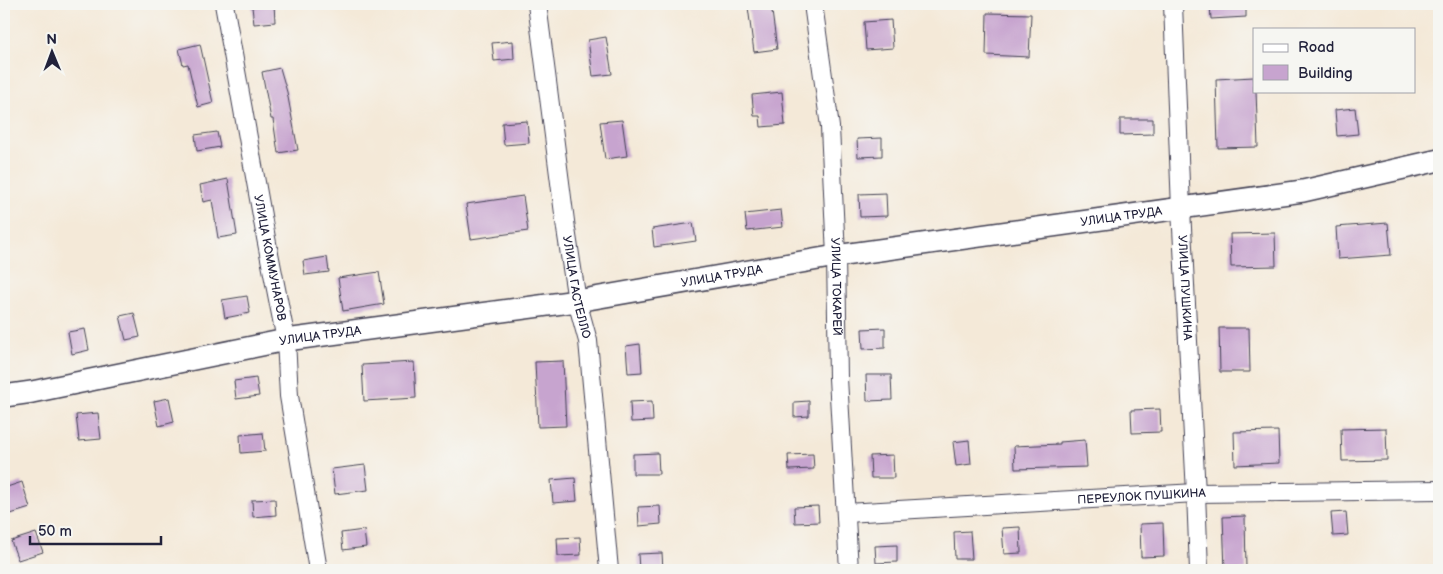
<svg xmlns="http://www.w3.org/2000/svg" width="1443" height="574" font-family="'Balsamiq Sans',sans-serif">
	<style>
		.building { fill: #c7a4cf }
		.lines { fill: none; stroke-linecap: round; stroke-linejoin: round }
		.minor-casing { stroke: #424053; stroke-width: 20 }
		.tertiary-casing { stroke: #424053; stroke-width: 24 }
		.minor { stroke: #fff; stroke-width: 18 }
		.tertiary { stroke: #fff; stroke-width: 21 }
		.labels { text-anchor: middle; stroke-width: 4; stroke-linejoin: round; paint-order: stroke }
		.street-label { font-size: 12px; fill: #22223b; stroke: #f6f6f2 }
	</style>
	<rect width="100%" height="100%" fill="#f6f6f2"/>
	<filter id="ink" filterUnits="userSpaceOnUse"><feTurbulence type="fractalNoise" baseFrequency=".02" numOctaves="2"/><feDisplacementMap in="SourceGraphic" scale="10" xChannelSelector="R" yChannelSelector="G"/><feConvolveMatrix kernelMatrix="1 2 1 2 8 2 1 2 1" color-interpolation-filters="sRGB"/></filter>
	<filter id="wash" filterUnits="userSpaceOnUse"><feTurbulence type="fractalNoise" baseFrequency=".0096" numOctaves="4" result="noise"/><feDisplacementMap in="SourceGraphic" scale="20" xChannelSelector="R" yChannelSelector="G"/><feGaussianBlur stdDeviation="1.12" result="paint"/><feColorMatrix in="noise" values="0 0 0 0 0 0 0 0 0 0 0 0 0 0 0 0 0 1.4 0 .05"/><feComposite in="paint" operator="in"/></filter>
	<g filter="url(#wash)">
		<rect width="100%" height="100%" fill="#f4e9d8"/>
		<g id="blocks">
			<path class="building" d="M274,4L275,22L254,24L252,7Z
				M771,4L777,49L754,52L748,7Z
				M1210,4H1246V17L1211,19Z
				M987,13L1031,14L1029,57L986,55Z
				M891,20L893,48L866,50L864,22Z
				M606,37L612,74L593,76L588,40Z
				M513,41L514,59L494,61L492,43Z
				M200,44L213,103L198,107L188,64L183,65L179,49Z
				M280,68L287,92L298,150L278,153L273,119H271L262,72Z
				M1254,77V91H1256L1258,147L1218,148L1216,79Z
				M782,92L785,125L761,127L760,116H754L752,95Z
				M1355,108L1358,134L1337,136L1335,110Z
				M1120,119H1153V134L1120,135Z
				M622,120L627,156L605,159L600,122Z
				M527,121L529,143L504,145L502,123Z
				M217,132L220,147L197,151L195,135Z
				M882,138V156L858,157L857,139Z
				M228,179L237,235L218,238L212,200L203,202L200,185Z
				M886,193L887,216L860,217L859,194Z
				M523,196L528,231L471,239L466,204Z
				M781,210L783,227L747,231L745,214Z
				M693,223L696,241L654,247L652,229Z
				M1388,223L1391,255L1338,259L1336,227Z
				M1275,233L1276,266L1231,267L1230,234Z
				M327,257L329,272L305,275L303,261Z
				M379,272L384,304L343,311L338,278Z
				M247,296L250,313L225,318L222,300Z
				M134,313L140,337L126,340L120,316Z
				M885,328V348L863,349L862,329Z
				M1219,328H1249L1250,372H1220Z
				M85,329L89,350L72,354L68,332Z
				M640,344L642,372L628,373L626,346Z
				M563,361L566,426L538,427L535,362Z
				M414,362L416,398L364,401L362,365Z
				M866,375H891L892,400L867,401Z
				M256,378L259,396L236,399L234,381Z
				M169,398L174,422L159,426L154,401Z
				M652,401L653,421L631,422L630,402Z
				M809,401V416L794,417V402Z
				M1160,409L1161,432L1132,433L1131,410Z
				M98,413L101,439L79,441L76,415Z
				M1386,428L1387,460L1342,461L1341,429Z
				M1278,431L1279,463L1235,465L1234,432Z
				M263,433L265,451L241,453L240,435Z
				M969,440L971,464L956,466L953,442Z
				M1085,440L1087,467L1015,469L1014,446L1060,444V442Z
				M658,453L659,474H633V454Z
				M813,454L814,469L789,470L788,455Z
				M893,455L894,478H871L870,456Z
				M365,465L368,490L335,494L332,469Z
				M575,478L577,501L553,503L551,480Z
				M22,482L30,508L4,516V488Z
				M275,499L276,515L253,517L252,500Z
				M660,506L661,524L639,526L638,507Z
				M818,506L819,522L795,523L794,507Z
				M1346,512L1348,535L1333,536L1331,513Z
				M1245,516L1246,570H1225L1223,517Z
				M1163,523L1164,556L1141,557L1140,524Z
				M1020,527L1021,553L1004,554L1002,528Z
				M364,530L366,547L343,550L341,533Z
				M970,531L972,559H955L954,532Z
				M36,533L43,552L18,560L11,541Z
				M580,537L581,555L558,556L557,538Z
				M897,545V562L876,563L875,546Z
				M662,553L663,570H639L638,554Z"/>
		</g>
	</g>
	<g filter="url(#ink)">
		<use href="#blocks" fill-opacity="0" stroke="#424053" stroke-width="1"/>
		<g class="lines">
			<defs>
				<g id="minor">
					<path id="s1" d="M224,4L266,238L286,340L289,396L318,570"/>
					<path id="s2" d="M537,4L566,229L577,301L588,341L609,570"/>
					<path id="s3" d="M813,4L830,127L836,256L838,378L849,570"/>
					<path id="s4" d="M1173,4L1181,209L1196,493L1199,570"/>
					<path id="s5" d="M846,513L1196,493L1439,490"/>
				</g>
				<g id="tertiary">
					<path id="s6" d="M4,396L32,392L286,340L577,301L836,256L1303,191L1439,160"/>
				</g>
			</defs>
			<use href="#minor" class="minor-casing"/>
			<use href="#tertiary" class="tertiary-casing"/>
			<use href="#minor" class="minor"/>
			<use href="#tertiary" class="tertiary"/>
		</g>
	</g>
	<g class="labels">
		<g class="street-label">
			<text dy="4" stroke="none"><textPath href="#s6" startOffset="1132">УЛИЦА ТРУДА</textPath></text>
			<text dy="4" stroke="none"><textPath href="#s1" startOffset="258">УЛИЦА КОММУНАРОВ</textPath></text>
			<text dy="4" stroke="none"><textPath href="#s6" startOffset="728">УЛИЦА ТРУДА</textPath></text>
			<text dy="4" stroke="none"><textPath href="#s3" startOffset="284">УЛИЦА ТОКАРЕЙ</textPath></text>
			<text dy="4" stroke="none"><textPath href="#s2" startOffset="286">УЛИЦА ГАСТЕЛЛО</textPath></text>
			<text dy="4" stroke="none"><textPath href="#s4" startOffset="284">УЛИЦА ПУШКИНА</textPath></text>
			<text dy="4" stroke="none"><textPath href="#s6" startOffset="322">УЛИЦА ТРУДА</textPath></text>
			<text dy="4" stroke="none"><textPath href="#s5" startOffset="296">ПЕРЕУЛОК ПУШКИНА</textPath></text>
		</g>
	</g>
	<rect width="1443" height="574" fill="none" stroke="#f6f6f2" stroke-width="20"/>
	<rect x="1253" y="28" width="162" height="65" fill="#f6f6f2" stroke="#a1a1a9"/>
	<rect x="1263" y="44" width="25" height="8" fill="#ffffff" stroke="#a1a1a9"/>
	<text x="1298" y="52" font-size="15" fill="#22223b">Road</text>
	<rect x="1263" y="65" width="25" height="15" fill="#c7a4cf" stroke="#a1a1a9"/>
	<text x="1298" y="78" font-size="15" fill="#22223b">Building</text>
	<g transform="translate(52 52) rotate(359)" stroke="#f6f6f2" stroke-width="4" paint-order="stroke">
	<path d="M0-4L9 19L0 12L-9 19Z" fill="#22223b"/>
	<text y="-8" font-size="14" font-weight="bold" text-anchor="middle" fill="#22223b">N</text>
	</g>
	<path d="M30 536v8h131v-8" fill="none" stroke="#22223b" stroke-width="2.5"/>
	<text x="38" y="536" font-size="15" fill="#22223b" stroke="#f6f6f2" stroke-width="4" paint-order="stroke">50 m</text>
</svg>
